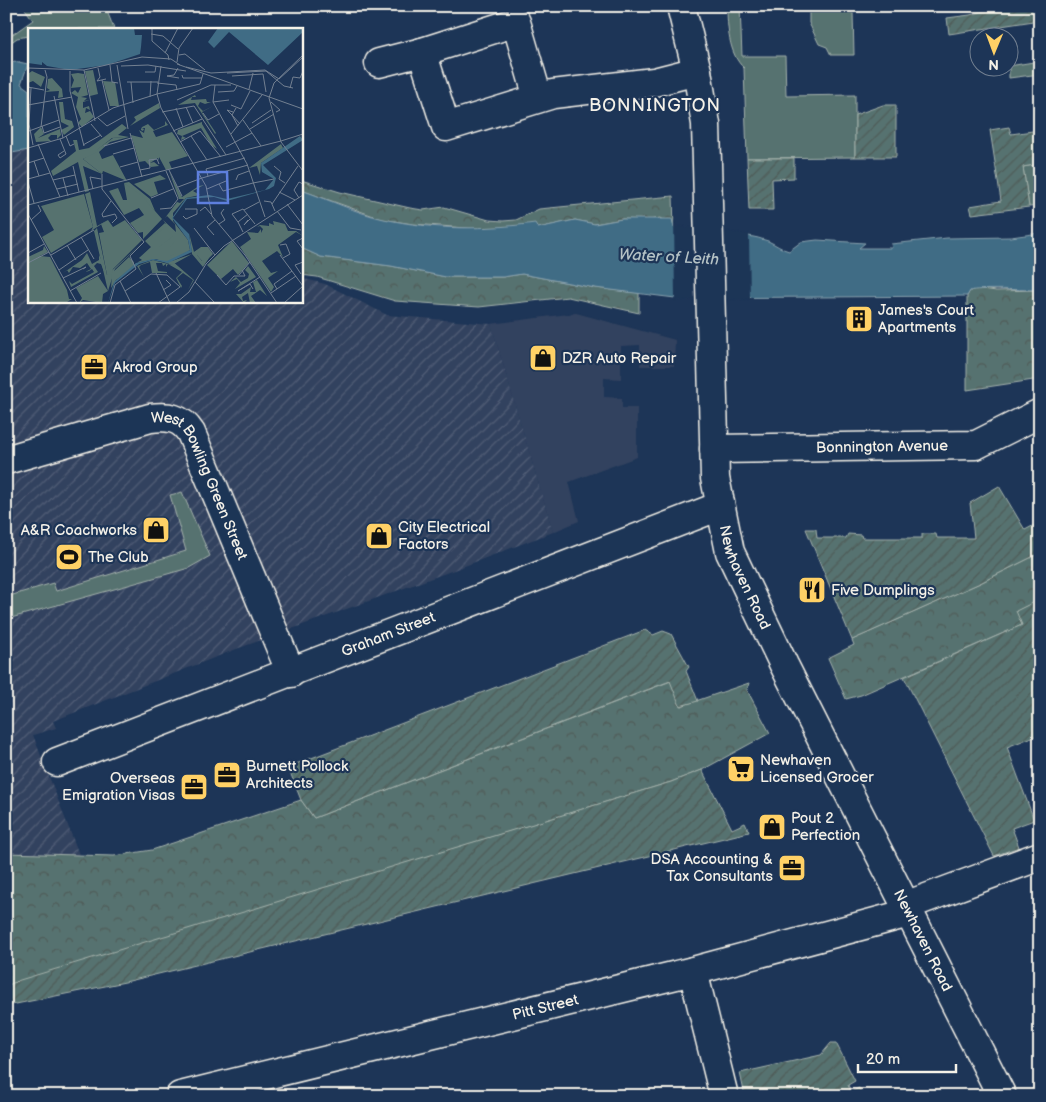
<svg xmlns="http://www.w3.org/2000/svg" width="1046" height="1102" font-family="'Balsamiq Sans',sans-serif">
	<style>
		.built { fill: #33425f }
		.industrial { fill: url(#industrial-furrows) }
		.green { fill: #56726f; stroke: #a5b2ac }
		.forest { fill: url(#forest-crowns); stroke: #a5b2ac }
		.garden { fill: url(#garden-furrows); stroke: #a5b2ac }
		.water { fill: #406c85; stroke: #88a1ad }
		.pier { fill: #1d3557 }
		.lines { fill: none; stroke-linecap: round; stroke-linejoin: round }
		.street-casing { stroke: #f4f1e8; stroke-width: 31 }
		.secondary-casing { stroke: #f4f1e8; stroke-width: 31 }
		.street { stroke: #1d3557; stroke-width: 28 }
		.secondary { stroke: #1d3557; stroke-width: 28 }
		.labels { text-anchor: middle; stroke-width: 4.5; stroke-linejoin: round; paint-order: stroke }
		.poi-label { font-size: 15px; fill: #f4f1e8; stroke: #1d3557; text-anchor: start }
		.street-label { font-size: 15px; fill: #f4f1e8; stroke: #1d3557 }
		.water-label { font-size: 16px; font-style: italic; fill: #b5c2c5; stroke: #1d3557 }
		.quarter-label { font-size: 18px; letter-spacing: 1px; fill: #f4f1e8; stroke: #1d3557 }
		.inset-road { fill: none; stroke: #738091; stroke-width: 1 }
		.view { fill: #5e7fdd; fill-opacity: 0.15; stroke: #5e7fdd; stroke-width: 2.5 }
		.inset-edge { fill: none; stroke: #f4f1e8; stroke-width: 2.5 }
	</style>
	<defs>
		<pattern id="industrial-furrows" width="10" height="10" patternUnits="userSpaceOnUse" patternTransform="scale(1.25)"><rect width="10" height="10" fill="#33425f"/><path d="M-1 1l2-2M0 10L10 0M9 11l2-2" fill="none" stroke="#515e76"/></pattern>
		<pattern id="forest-crowns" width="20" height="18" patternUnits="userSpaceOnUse" patternTransform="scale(1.25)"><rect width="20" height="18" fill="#56726f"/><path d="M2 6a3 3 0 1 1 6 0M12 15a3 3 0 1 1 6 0" fill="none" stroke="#4f5b58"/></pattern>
		<pattern id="garden-furrows" width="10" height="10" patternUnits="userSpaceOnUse" patternTransform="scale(1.25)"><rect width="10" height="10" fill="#56726f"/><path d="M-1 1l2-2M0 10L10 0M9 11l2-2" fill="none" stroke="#4f5b58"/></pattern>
	</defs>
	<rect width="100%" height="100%" fill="#1d3557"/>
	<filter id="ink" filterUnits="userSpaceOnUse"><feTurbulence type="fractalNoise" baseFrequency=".02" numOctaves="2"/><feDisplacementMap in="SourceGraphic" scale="10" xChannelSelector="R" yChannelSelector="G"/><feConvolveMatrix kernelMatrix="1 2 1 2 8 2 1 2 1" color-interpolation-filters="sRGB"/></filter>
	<g filter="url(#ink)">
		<path class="built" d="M576,313L675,340L674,366H640V345L621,346V379L604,378V397L622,398V408H637V457L569,482L579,521L553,532L491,324Z"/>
		<path class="industrial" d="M29,150V301H301V278L325,284L387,315L491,324L553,532L454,570L239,648L53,721L56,728L33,735L80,857L6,853V154Z"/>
		<path class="green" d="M23,6H105L114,29H29V36L17,38L6,46V39L33,20Z
			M727,6H740L742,56H785L786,96L855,95V157L747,158L744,68C729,55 727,26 727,6Z
			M809,6H838L853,13L854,55H831L827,47L819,44L809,23Z
			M1040,61V74L1009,78V66Z
			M1040,164V206L1029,207L1023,167Z
			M182,492L210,556L189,568L11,618L6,606V597L53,583L56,591L186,551L170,495Z"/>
		<path class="forest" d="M301,180L340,192L410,208L423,210L444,207L489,220L503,221L516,220L539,209L673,196L674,228L660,218L649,220L622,219L594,224L575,220L538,228L480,229L413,224L382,219L301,190Z
			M301,248L321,257L391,266L446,277H503L522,274L595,288L639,293V313L568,297L479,307L395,301L317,277L301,275Z
			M976,288L996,291L1040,290V379L967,390V296L970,291Z
			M1040,553V599L1017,611L1022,625L861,695L846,699L828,658L854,645L852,640L980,583Z
			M671,681L681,706L749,683L747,690L770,733L702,770L671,782L6,986V853L114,856L152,850L301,800L314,818Z"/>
		<path class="garden" d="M1000,6H1040V20L949,34L947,18L970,15Z
			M883,105H896V157H855V115Z
			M1009,127L1011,134L1040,130V164L1023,167L1029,207L972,214L970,206L1001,201L990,130Z
			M747,158H794V178L772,179L773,210H749Z
			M999,486L1025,530L1040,522V553L980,583L852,640L806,529H816L817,538H846L848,534L861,535L862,538H922V534H936L937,538H974L970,503Z
			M1040,599V734L1007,747L1034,820L1012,828L1019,847L994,856L904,677L1022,625L1016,611Z
			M645,630L653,635L663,631L671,634L689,667L686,671L698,701L680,706L670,681L314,818L301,800L288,767Z
			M702,770L732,829L745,823L749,832L125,982L6,1006V986L20,980L671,782Z
			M831,1043H836L855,1081L848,1085L851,1092L859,1088L862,1096H745L740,1073L821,1055Z"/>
		<path class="water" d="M14,61L28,64L21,84L29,90V150L6,154V69Z
			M301,190C328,199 356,213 384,219C434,230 485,230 535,223L538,228L575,220L595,224L622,219H672L674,228C700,231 744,232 768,241C775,244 781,249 789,251L801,242L817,240L865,243L859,248H892L891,244L947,238L1011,237L1040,233V290C1028,290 976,288 970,291L967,296L675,298L595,288L522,274L503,277H446L391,266L321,257L301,248Z"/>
		<path class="pier" d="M674,217L676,226L749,234L750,299L675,301Z"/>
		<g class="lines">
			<defs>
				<g id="street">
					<path d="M422,52L446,127L553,94L654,82L697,71"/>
					<path d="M379,63L422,52L516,22L538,98"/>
					<path id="s1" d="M714,449L976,445L1040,413"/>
					<path id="s2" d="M6,460L150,418C168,416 181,417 191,433L291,673"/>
					<path id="s3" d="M57,762L720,506"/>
					<path d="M905,906L1040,856"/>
					<path d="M693,971L724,1096"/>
					<path id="s4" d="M180,1096L693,971L909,913"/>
				</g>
				<g id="secondary">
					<path id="s5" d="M681,6L697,71L706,124L715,478L730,552L784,665L1002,1096"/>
				</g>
			</defs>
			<use href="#street" class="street-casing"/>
			<use href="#secondary" class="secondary-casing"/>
			<use href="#street" class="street"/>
			<use href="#secondary" class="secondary"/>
		</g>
	</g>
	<defs>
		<symbol id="building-square" viewBox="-11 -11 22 22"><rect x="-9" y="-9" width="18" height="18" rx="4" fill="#ffd166" stroke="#1d3557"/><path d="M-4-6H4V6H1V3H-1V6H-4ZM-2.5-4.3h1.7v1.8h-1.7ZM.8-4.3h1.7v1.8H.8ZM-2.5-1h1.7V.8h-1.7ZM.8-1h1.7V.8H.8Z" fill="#111"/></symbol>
		<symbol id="shop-square" viewBox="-11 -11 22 22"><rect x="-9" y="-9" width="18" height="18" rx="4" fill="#ffd166" stroke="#1d3557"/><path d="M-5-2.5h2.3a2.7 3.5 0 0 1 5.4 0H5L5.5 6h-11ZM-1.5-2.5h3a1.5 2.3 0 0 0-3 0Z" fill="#111"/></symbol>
		<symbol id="office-square" viewBox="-11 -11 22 22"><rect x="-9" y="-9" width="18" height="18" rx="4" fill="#ffd166" stroke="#1d3557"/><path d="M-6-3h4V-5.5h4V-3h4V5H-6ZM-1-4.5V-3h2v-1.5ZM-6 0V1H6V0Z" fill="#111"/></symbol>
		<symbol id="stadium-square" viewBox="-11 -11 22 22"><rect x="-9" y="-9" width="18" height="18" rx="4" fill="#ffd166" stroke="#1d3557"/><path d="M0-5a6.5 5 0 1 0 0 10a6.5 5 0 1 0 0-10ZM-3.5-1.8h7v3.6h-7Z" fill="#111"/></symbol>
		<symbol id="restaurant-square" viewBox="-11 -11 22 22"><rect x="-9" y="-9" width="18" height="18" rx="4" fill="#ffd166" stroke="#1d3557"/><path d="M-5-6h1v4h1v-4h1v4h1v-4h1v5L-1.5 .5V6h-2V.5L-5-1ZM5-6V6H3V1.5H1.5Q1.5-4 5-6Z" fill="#111"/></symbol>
		<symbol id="supermarket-square" viewBox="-11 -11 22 22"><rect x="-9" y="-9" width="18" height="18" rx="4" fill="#ffd166" stroke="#1d3557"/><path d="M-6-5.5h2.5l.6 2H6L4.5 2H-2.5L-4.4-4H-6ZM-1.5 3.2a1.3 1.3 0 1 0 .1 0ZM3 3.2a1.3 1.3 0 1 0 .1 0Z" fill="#111"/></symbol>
	</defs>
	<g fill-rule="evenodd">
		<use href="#building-square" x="843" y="303" width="32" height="32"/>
		<use href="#shop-square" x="527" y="342" width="32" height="32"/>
		<use href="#office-square" x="78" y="351" width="32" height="32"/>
		<use href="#shop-square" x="140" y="514" width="32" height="32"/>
		<use href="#shop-square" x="363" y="520" width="32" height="32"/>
		<use href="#stadium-square" x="53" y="541" width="32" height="32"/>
		<use href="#restaurant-square" x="796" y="574" width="32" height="32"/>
		<use href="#supermarket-square" x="725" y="753" width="32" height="32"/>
		<use href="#office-square" x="211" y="759" width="32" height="32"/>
		<use href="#office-square" x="178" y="771" width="32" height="32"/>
		<use href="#shop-square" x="756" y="811" width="32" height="32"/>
		<use href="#office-square" x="776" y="852" width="32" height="32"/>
	</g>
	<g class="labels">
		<g class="poi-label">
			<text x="878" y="315">James's Court<tspan x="878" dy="17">Apartments</tspan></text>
			<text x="562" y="363">DZR Auto Repair</text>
			<text x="113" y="372">Akrod Group</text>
			<text x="398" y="532">City Electrical<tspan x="398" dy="17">Factors</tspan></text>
			<text x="137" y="535" text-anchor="end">A&amp;R Coachworks</text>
			<text x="88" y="562">The Club</text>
			<text x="831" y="595">Five Dumplings</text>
			<text x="760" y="765">Newhaven<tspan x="760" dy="17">Licensed Grocer</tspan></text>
			<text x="246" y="771">Burnett Pollock<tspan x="246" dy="17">Architects</tspan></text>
			<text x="175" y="783" text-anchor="end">Overseas<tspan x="175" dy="17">Emigration Visas</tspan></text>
			<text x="791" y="823">Pout 2<tspan x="791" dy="17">Perfection</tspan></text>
			<text x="773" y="864" text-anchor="end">DSA Accounting &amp;<tspan x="773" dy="17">Tax Consultants</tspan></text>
		</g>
		<g class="street-label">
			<text dy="5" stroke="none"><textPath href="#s1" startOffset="168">Bonnington Avenue</textPath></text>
			<text dy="5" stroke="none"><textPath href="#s2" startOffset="242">West Bowling Green Street</textPath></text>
			<text dy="5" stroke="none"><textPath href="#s5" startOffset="579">Newhaven Road</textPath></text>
			<text dy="5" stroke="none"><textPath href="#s3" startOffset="355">Graham Street</textPath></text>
			<text dy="5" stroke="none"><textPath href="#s5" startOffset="984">Newhaven Road</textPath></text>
			<text dy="5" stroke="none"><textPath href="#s4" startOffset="376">Pitt Street</textPath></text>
		</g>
		<g class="water-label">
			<text transform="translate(669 256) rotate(3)" y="6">Water of Leith</text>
		</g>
		<g class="quarter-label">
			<text x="655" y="111">BONNINGTON</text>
		</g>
	</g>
	<g transform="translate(28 28)">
		<rect width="275" height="275" fill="#1d3557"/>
		<path d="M65,42L70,66L62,68L57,43ZM137,93L140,97L125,103L128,109L144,104L160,128L141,134L144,141L138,142L131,129V133L130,130L122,135L126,134L131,138L123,139L117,133L111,134L103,107L115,110L111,102L116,105L117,100H114L116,101L115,103L113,102V101L114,99L120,96L126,102L137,97ZM96,109H101L82,114L71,124L74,131L85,127L99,153L75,143L74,146L55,131L85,110ZM56,166L65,199L23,225L14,209L26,202L13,178ZM245,193L257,196L260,203H268L275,208L268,204L250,217L255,229L249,223L234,233L243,245L250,243L240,250L246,259L243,264L212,219L223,211L219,204L230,205L233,201V205L235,201L232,198L229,199L232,197L241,198V195L246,197ZM137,195L161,223L143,232L166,252L160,262L165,252L155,245L149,250L154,258L153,260L148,250L154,244L140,236L138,239V236L135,238L134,235H128L130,243L139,244V245H124L122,234L113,237L111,239L116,249L109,238L125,232L144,237L128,231L108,235L114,232L111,230L123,219L117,213ZM173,219H180L185,226L176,235L166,224ZM70,248L80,263L75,266L74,275L55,272L51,275L54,270L48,260Z" fill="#56726f"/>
		<path d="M131,75L132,80L102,98L108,92L106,89ZM94,96L99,100L90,107L101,109L84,110L69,122L71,123L55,131L74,146L55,138L61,163L57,164L50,134L25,148L23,143L48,123L45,112H49L51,122L61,120ZM253,116L255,120L233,135L232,147L229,138L221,140ZM141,143L154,169L171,158L176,157L165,163L172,167L158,170L145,185V193L160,212L162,222L144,231L142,228L148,225V212L142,219H131L145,208L137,200L123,209L138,196L135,192L116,212L135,192L148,204L147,196L139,188L137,190L149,174L152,175L156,171H151ZM101,154L122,171L127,183L96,155ZM62,164L69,198L80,192L63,203L65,199L57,166ZM69,200L79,247L115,214L87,241L80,263L66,203ZM161,205L166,224L172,221L169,227L174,233L181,230L175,239L164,226L144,237L141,234L164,226Z" fill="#56726f"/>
		<path d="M80,192L85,199L97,192L114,212L85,241L84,245L101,229L106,234V239L88,252L83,260L84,246L79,247L71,205L76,204L73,196ZM204,213L221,235L210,247L205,241L193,251L179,237Z" fill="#56726f"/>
		<path d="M4,43L17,49L13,59L5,53L0,55V46ZM50,45L56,46L60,67L53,69L59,70L56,73L62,72L55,74V80L61,78L62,82L58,80L57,85L62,83L66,89L54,99L50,95L53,91L48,79L50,69L43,65L47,62L50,65L53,59L43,60L46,52L43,46ZM24,50L34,61L35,69L30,70L31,63L16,64L22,62L19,60L20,51ZM75,53L87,54L91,78H82ZM167,67L168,69H164L163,72L178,71L179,74H183L177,76L172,74L170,78L175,83L185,78L174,84L188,105L187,106L167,75L150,77ZM31,74H35L37,91L44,93L46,99L36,107L33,102L41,98L33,94ZM174,94V96L189,121L183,117L173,100L154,108L158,110L153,112L154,108L149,106L150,102ZM13,99L16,106L10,110L32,101L33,107L29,111V107H23L20,110L23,113L8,114L6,106ZM132,147L138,151L126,154L130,166L123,169L106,156ZM96,155L113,167L134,191L115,211V204L110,205L102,195L116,187L111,180L96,187L81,163L90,160L95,172H99ZM16,218L20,224L12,228L22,229L39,262L41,271H44L39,274L44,275H0V229L15,222ZM59,225L64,236L71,232V227L74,233L77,246L73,236L69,235L66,238L70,244L43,259L41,253L44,256L66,244L64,241L61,243L57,244L63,241L59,235L52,240L45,239L41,245L39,242L35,245L54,232ZM220,238L228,249L207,261L212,255L209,251L202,254L208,249L213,254L220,250L221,246L217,242ZM229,252L239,268L232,262L223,268L228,275H222L220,265L214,269L215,273L219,272L216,275L208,266H213L223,259L222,264H228L225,254Z" fill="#56726f"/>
		<path d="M0,0H106L107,7H102H114L113,19L112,26L79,37L42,42L19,38L14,34V37L0,35ZM190,0H275V4L240,37L201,4L186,20L180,14ZM272,108L275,112L235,137L248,150L246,158L241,161L199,173L186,169L159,171L145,190L161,206L164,224L140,235L125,232L111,236L87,255L80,275L86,254L108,235L125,231L139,233L162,222L160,212L144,190L158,170L181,167L199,171L237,162L246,151L234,144L233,135Z" fill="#406c85"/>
		<path class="inset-road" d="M124,0V13L140,27L141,32M123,6L135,8L150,21M137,25L150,0M151,27L157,26L177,42M149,34L151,20L165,0M149,36L275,81M82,37L84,54L90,55M89,37L100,101M93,38L120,37L158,43M133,38L129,66L133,80L178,158L184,188L217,227L249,275M158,39L183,45L237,42L251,51L275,29M0,40L56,42L114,29L143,31L152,37M70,40L72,49L69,53L78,51M150,40L146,47L139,48L151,50M56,42L67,93M42,43V63L56,118M117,44H127L128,38M199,45L238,43L256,58L265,60M154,47L155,50H174M204,48L235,46L238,64M74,52L81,82M99,54H130M103,54L105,75M129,55L148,57L149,62M187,57L185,74L219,136L237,189M0,59L16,62M3,60L1,96L5,117M262,60L265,49L272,50L275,43M221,61L225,45M190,64L206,63L209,58M129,66L172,56L175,46M26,68L35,110M122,69L123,53M241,70L246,55L275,27M241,70L253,114L275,143M149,72L183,57H203M185,74L201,72M243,74L252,82L248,84M0,77L44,69M203,77L213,81L222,63M158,79L165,95M148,80L155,99M134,84L166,78L198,127M205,84L199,82L204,87L208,80M175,85L180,92L191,86M70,90L79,98L97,88M215,92L233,118M224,95L243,82M63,96L74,109M14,98L16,105L32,99M210,98L204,87L212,96M13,99L19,49L17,42M222,101L246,86M1,103L31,92M145,103L174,91M102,105L114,149M203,106L234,67M38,108L42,118L46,116M163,108L179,132M32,111L38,126L32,130L30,127L36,123M253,113L275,106M152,114L172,103L193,129M10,116L32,169M55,117L73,107M76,118L103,110M198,119L224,105M0,120L35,110L85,80L129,66M85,126L106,120M6,133L11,148M0,135L16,130M45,138L51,164M246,138L253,144L251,151L257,155M92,139L110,134M112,142L122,140L121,132L129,131L131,136M141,142L154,168M74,146V161L116,214L102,228L108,241L87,257L82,275M180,148L178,141L217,130M35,150L40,168M174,150L220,137M0,151L22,145M25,152L47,147M208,152L210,147L221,143M0,154L6,175M225,155L246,151M191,156L195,163L225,155M150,159L174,150M29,161L50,156M65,161L62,149L73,151M179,161L198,153M251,164L267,172M123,170L145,161M271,170L266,162L271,154L275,156M83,173L74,186L75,189L87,186L89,190L84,195M236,173L243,174L247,183M244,176L270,138M259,176L275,197M0,177L253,113M132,181L143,180L150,171L138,143M216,182L231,174M172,183L177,179L183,186M249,183L262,200L273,202M0,186L49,275M155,188L158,191L169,186V181H157M3,192L13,183L10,177M220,192L216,197L223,190M210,194L204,186L215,181L227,196M191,196L197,192L193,185L196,181M166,200L187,227M215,204L210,194L220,186M186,207L179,199L187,192M53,209L66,231M275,210L269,213L275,221M39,217L48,232M252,217L258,216L262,226L255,230M0,225L16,216M23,227L66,202M252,227L275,258M0,235L21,224M31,242L60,222M128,245L142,275M273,246L267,237L275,234M189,247L198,257L206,248H217L214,242M211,247L222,234M35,250L58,239L55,241M92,253L103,275M167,254L187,275M225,261L222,256L210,263L232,249M249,261L246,256L264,243M135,262L143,257L138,252M42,263L73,245M97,263L123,246L139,247L152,259L130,275M243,265L268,248M148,275L161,264L178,236L196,218L275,167M256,275L275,258"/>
		<path class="view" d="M170,144H199L200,175H170Z"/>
		<rect width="275" height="275" class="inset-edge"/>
	</g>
	<rect width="1046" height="1102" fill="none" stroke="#1d3557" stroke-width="25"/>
	<rect x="12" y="12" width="1021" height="1077" fill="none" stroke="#f4f1e8" stroke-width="2" filter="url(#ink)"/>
	<g transform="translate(994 52) rotate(181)"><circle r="24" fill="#1d3557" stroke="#738091"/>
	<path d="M0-4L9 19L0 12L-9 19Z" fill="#ffd166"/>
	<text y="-8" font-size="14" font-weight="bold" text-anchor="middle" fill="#f4f1e8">N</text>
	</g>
	<path d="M858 1064v8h98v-8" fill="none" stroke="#f4f1e8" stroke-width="2.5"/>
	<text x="866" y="1064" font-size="15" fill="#f4f1e8" stroke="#1d3557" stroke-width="4" paint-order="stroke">20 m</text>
</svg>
